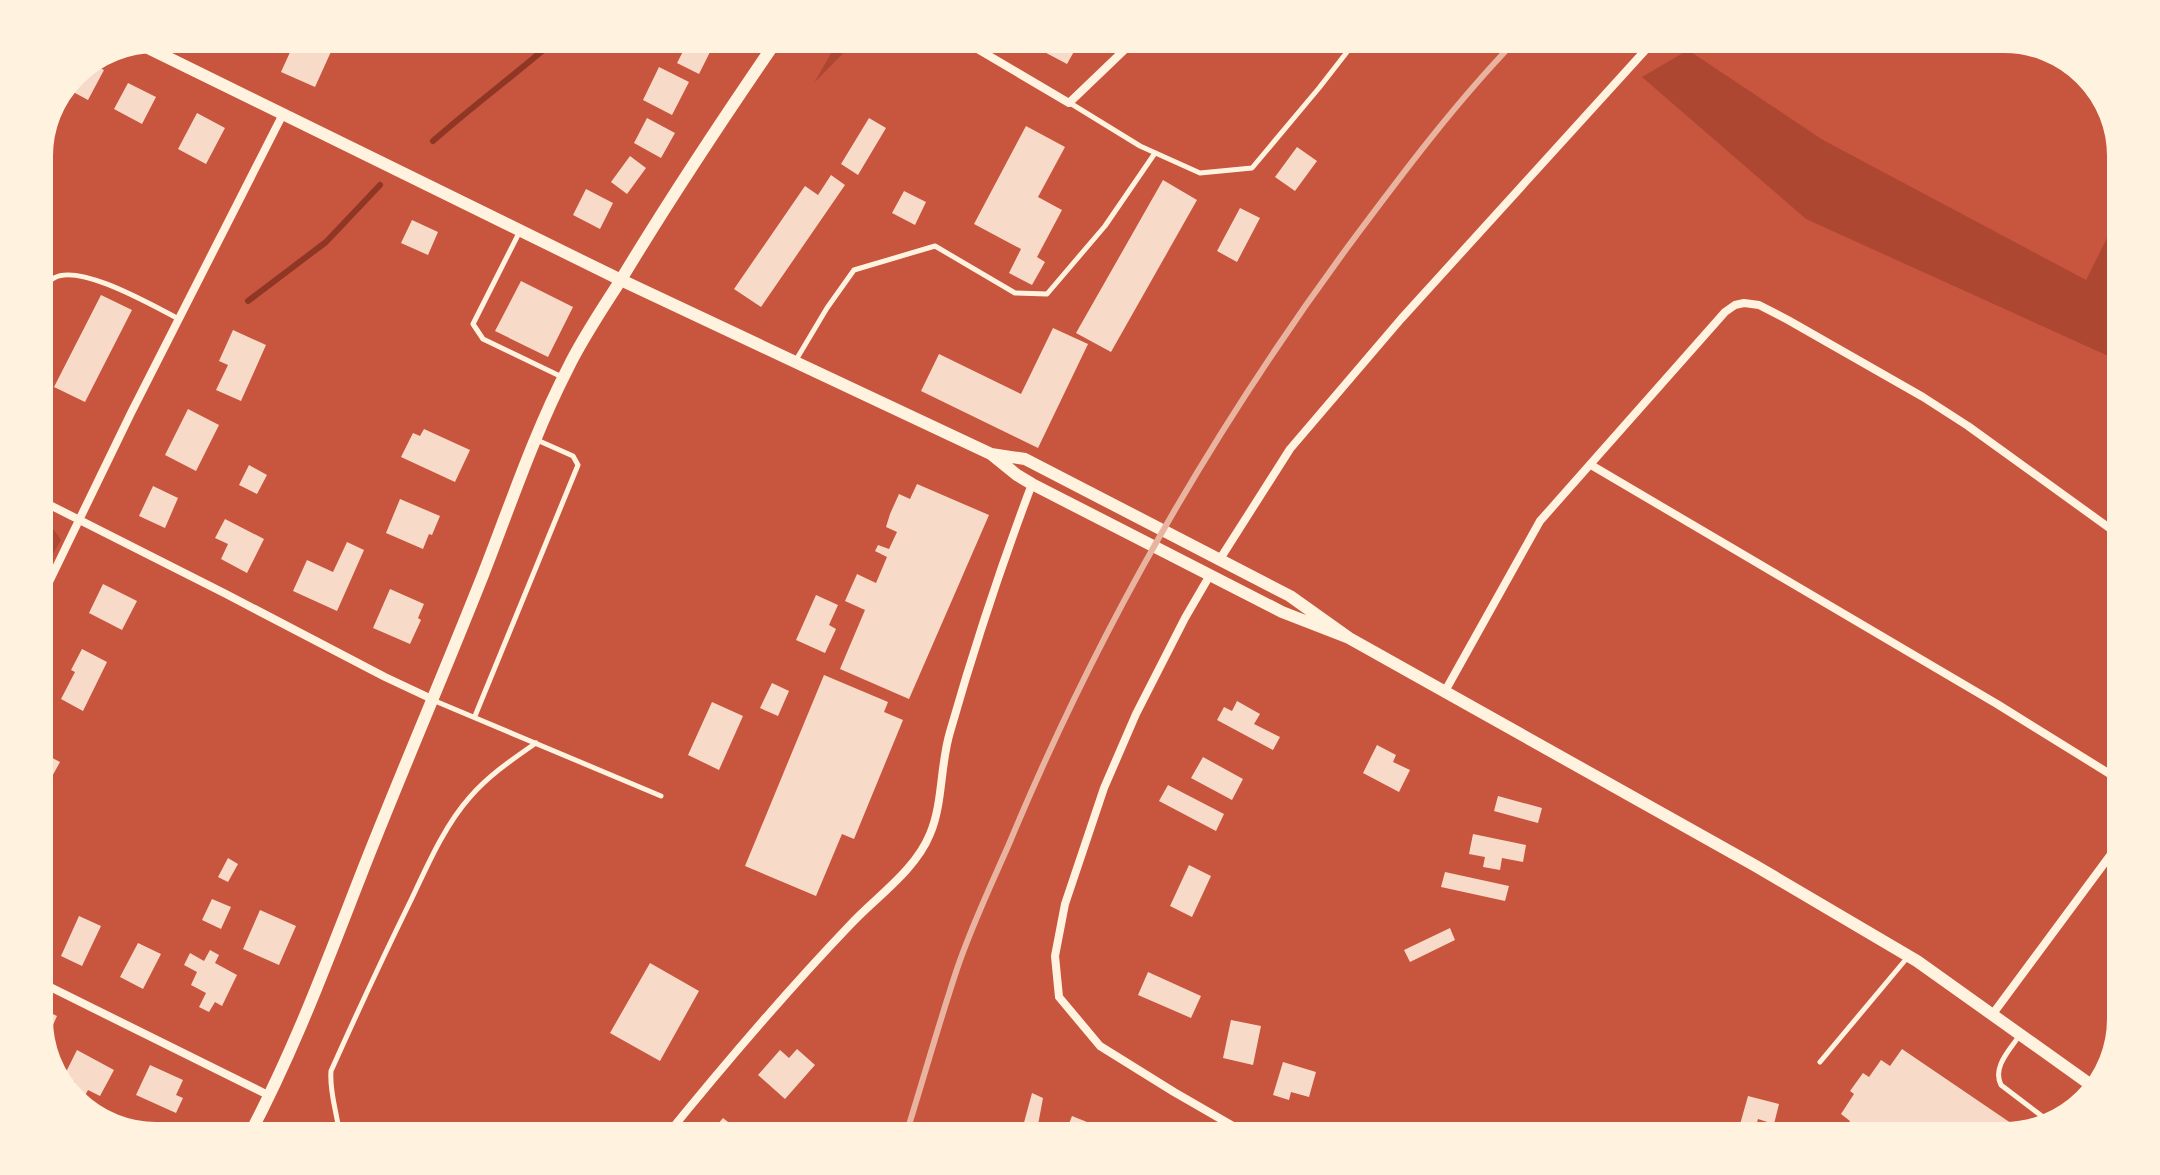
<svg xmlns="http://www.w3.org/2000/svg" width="2160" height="1175" font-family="Quicksand,sans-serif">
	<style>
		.green { fill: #ae4732 }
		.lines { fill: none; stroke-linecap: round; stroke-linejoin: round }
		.stream { stroke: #8f3625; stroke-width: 6 }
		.building { fill: #f7dbc8 }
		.service { stroke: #fff3e0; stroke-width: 5 }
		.minor { stroke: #fff3e0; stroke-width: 8 }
		.tertiary { stroke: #fff3e0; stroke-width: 12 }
		.rail { stroke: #e9b49f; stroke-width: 6 }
		.rim { fill: none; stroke: #fff3e0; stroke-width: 10 }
	</style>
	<rect width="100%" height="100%" fill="#c8553d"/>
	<path class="green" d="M842,34H862L814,83Z
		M1688,50L1823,140L2086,280L2126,200V364L1806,219L1642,77Z
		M34,520L54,530L61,540L34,586Z"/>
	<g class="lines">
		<path class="stream" d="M433,141C475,104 520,71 562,34
			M248,301L326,242L380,185"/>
	</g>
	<path class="building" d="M232,34H260L252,50L229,39Z
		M692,34H719L699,74L677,63Z
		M1039,34H1071L1081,39L1067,64L1033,46Z
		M313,36L334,45L315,87L281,72L296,39L309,45Z
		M88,62L104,70L88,100L64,87L70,69Z
		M659,67L689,82L672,115L643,100Z
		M128,83L156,97L142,124L114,109Z
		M197,113L225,128L206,164L178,149Z
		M647,118L675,133L661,158L634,143Z
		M869,118L886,128L858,175L841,164Z
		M1026,126L1065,147L1038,197L1062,210L1037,257L1045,262L1032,285L1009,273L1021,249L974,224Z
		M1297,147L1317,161L1295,191L1275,177Z
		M630,156L646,168L627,194L611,182Z
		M831,175L845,185L761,307L734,289L805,186L818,195Z
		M1163,180L1197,200L1111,352L1076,333Z
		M586,189L613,203L600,229L573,215Z
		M904,191L926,202L915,225L892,213Z
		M1240,208L1260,218L1237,262L1217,251Z
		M412,220L438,232L428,255L401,243Z
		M521,281L573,307L548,357L495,331Z
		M101,295L132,310L85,402L54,387Z
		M1053,328L1088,344L1038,448L921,391L939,354L1021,394Z
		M233,330L266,345L241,401L216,390L228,365L219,361Z
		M34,391L53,400L37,433L34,432Z
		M188,409L219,425L196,471L165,455Z
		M424,429L470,450L455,482L401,457L413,433L420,436Z
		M249,465L267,475L257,494L239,485Z
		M917,484L989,515L909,699L840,669L865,610L845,601L857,574L876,583L887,557L875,551L878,545L889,549L897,532L886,527L890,514L899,494L910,499Z
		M153,486L178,498L165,528L139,516Z
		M400,499L440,516L432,535L429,534L423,549L386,533Z
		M225,519L264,539L247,573L221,559L228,544L215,538Z
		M347,542L364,550L337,611L293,591L307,560L333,572Z
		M103,584L137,601L122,630L89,613Z
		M390,589L424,604L418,618L421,620L410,644L373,628Z
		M816,595L838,605L829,625L836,629L825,653L796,640Z
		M82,649L107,662L83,711L61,699L75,672L71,670Z
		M824,675L888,702L884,712L903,720L854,839L842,834L816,896L745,866Z
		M772,683L789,691L778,716L760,708Z
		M1237,701L1260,714L1254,724L1280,737L1273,750L1217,720L1224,707L1232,711Z
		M712,702L743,716L719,770L688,755Z
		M1377,745L1396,755L1393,762L1410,770L1399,792L1363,773Z
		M37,750L60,762L37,804L34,802V755Z
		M1203,757L1243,779L1232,800L1191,778Z
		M1168,785L1224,814L1216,831L1159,801Z
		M1498,796L1542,808L1538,823L1494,811Z
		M1473,834L1526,845L1523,862L1502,858L1500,870L1483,867L1485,857L1469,854Z
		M228,858L238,864L228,882L218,877Z
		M1189,865L1211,876L1192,917L1170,906Z
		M1445,872L1509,886L1505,901L1441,887Z
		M212,899L231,907L221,929L202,920Z
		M260,910L296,926L279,965L243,949Z
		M79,916L101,926L82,966L61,956Z
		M1450,928L1455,940L1410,962L1404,950Z
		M138,943L161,954L143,989L120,977Z
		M210,950L219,955L215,963L237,975L222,1006L215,1002L209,1012L199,1007L206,993L191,985L197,972L184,965L190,953L204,961Z
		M650,963L699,991L660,1061L610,1033Z
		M1148,972L1201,996L1191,1018L1138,995Z
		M34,1005L57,1016L44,1045L40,1044L34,1028Z
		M1231,1020L1261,1026L1253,1065L1223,1058Z
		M797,1049L815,1065L785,1099L758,1075L780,1050L789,1058Z
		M1902,1049L2027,1134L2005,1141H1836L1850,1121L1841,1114L1854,1094L1850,1091L1863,1073L1869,1077L1881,1060L1890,1066Z
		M77,1050L114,1070L100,1096L88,1090L79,1107L67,1098L75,1082L64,1076Z
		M1283,1062L1316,1072L1309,1097L1291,1092L1289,1100L1273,1095Z
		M150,1065L183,1080L176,1095L183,1098L176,1113L136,1095Z
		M1032,1093L1043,1098L1035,1141H1019Z
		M1748,1096L1779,1104L1774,1124L1758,1119L1754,1133L1739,1128Z
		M1072,1116L1087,1122L1080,1141H1062Z
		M723,1118L752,1141H709L706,1138Z"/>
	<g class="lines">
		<path class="service" d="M1070,103L1140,146L1200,173L1252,168L1319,88L1361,34
			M520,231L473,324L483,339L562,377
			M34,302C39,292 44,283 54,278C80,263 153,306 179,319
			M796,360L827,308L854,270L935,246L1015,293L1047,294L1105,226L1155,153
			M435,701L661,796
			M475,716L578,465L573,456L537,440
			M2019,1036C2010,1050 1992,1067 2001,1085L2055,1126
			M1820,1062L1907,958
			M340,1141C339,1117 329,1095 331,1071C357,1013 384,955 412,898C428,864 445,825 470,797C489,775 513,759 536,743"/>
		<path class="minor" d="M952,34L1069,103L1141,34
			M1591,465L1997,704L2126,784
			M34,497L226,594L385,677L434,700
			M1220,559L1290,449L1401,319L1660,34
			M1210,575L1185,618L1136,714L1104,788L1065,904L1055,956L1059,997L1100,1046L1174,1092L1259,1141
			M34,613L131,413L283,114
			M1444,693L1540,521L1725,312L1735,305L1744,303L1759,305L1788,320L1923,397L1968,426L2126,540
			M34,979L270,1096
			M1992,1015L2126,834
			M662,1141C722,1067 784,994 850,925C876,897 915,871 930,834C943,804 940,765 950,732C974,648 1001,566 1032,484"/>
		<path class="tertiary" d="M136,42L621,280L991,454L1017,475L1032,484L1282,612L1349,638
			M991,454L1025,459L1290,596L1349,638L1754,865L1917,961L2098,1090
			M246,1141C294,1052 329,956 366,862C404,766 445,671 483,575C510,506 534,434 568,368C583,337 603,308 622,278C672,195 726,114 781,34"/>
		<path class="rail" d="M904,1141C922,1084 938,1026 957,969C971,927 991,885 1009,844C1097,632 1211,433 1347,248C1402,174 1458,99 1522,34"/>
	</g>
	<path d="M0 0H2160V1175H0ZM156 48H2004A108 108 0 0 1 2112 156V1019A108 108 0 0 1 2004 1127H156A108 108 0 0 1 48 1019V156A108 108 0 0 1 156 48Z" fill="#fff3e0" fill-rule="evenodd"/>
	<path class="rim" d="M156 48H2004A108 108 0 0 1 2112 156V1019A108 108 0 0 1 2004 1127H156A108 108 0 0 1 48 1019V156A108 108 0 0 1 156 48Z"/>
</svg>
